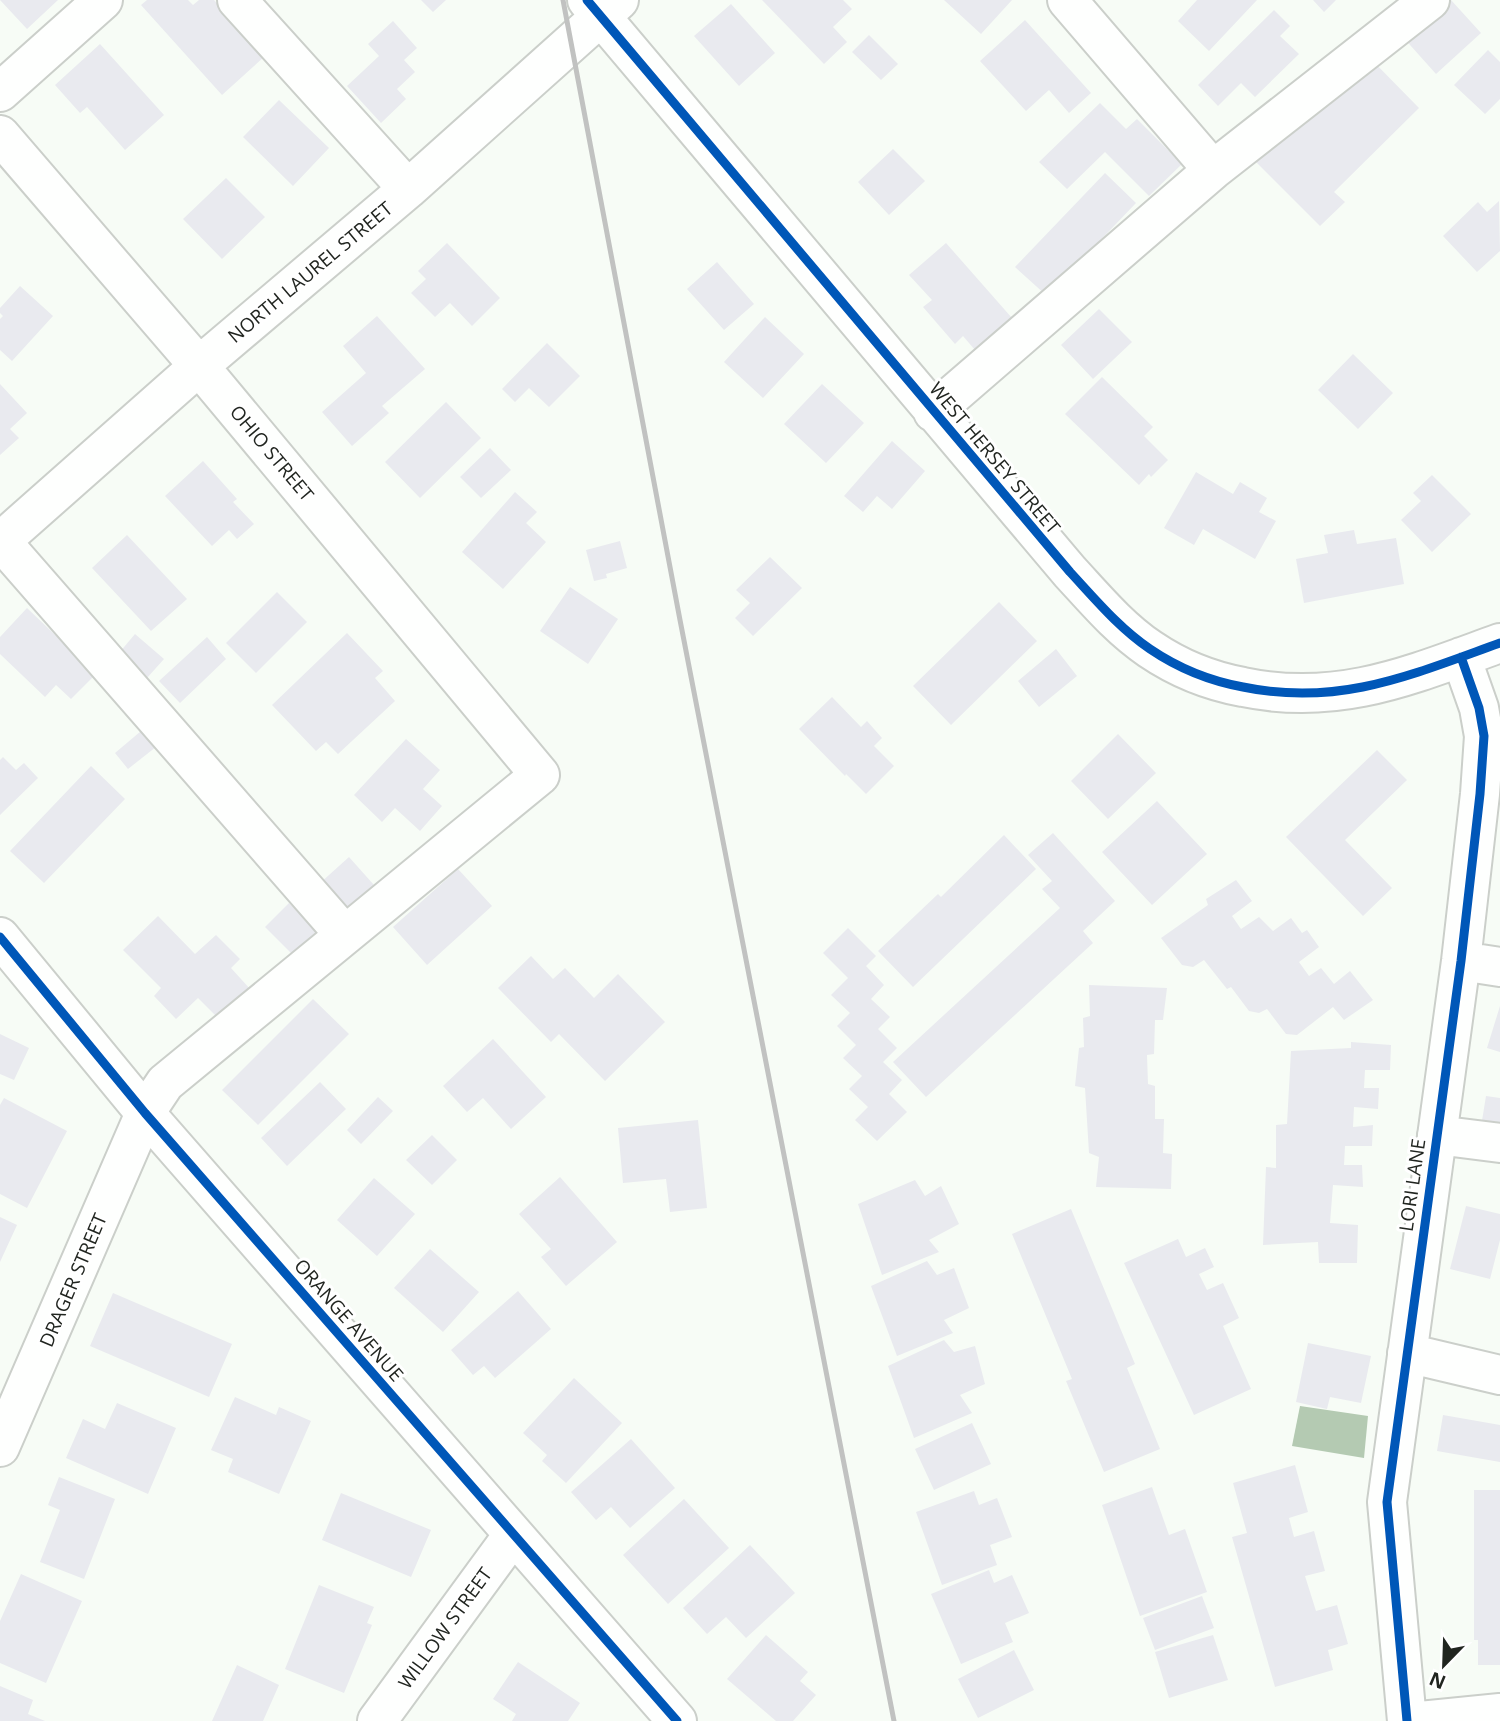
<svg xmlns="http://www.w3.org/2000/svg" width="1500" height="1721" font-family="'Open Sans',sans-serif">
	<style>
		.water { fill: #b4cab2 }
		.building { fill: #e9eaef }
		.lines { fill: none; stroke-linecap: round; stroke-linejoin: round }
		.minor-casing { stroke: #cbcfca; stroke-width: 42 }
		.minor { stroke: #fefffe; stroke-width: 38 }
		.rail { stroke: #c1c2c1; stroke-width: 5 }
		.cycleway-casing { stroke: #fff; stroke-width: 13 }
		.cycleway { stroke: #0057b8; stroke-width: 9 }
		.labels { text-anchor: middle; stroke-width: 6; stroke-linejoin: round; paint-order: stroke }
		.street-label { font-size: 19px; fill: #212520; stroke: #fff }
	</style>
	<rect width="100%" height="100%" fill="#f7fcf6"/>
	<path class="water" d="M1300,1406L1368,1416L1364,1458L1292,1446Z"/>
	<path class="building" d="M0,0H58L27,29Z
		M147,0H188L193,5L199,0H214L265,56L222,95L141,5Z
		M421,0H446L433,12Z
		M762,0H843L852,9L833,27L847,42L824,64Z
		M944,0H1012L981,34Z
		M1197,0H1257L1209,51L1178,21Z
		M1313,0H1336L1324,12Z
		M1442,0H1451L1481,33L1436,74L1402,36Z
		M731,4L775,53L739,86L694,36Z
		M1274,10L1290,26L1280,36L1299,54L1255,97L1241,83L1218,106L1198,85Z
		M1025,20L1091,93L1069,113L1049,90L1026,111L980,61Z
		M393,21L417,48L404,60L415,72L397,89L406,99L381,123L347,86L379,56L368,44Z
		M869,35L898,64L881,80L852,52Z
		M100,44L164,115L125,150L87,107L80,113L55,85Z
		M1488,50L1500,62V99L1485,114L1454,85Z
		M1366,54L1419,108L1334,192L1345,202L1320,226L1256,162Z
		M279,100L329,148L293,186L243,137Z
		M1100,103L1126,129L1137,119L1182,164L1149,196L1105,152L1067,189L1039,162Z
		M893,149L925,181L889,215L858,182Z
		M1105,173L1136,203L1047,296L1015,267Z
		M226,178L265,217L222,259L183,219Z
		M1499,201L1500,251L1477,272L1443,236L1478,202L1487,212Z
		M447,243L500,298L472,326L450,303L435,317L411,293L426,279L418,271Z
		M946,243L1012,318L975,350L963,336L955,344L923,307L932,300L909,275Z
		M717,262L754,304L724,330L687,289Z
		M20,286L53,316L12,361L0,350V319L3,316L0,313V308Z
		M1099,309L1132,342L1093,379L1061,345Z
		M377,316L425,369L382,406L389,413L352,446L322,412L366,373L343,346Z
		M765,317L804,354L763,398L724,362Z
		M547,343L580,376L549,407L529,388L515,402L502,389Z
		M1353,354L1393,393L1358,429L1318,390Z
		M1102,377L1153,427L1144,436L1168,460L1151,477L1149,474L1139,485L1065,414Z
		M0,384L27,413L10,429L19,438L0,455Z
		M822,384L864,423L826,463L784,424Z
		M446,402L481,438L420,498L385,462Z
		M892,441L925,471L892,509L877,496L863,512L844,496Z
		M490,448L511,470L481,498L460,477Z
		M203,461L237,499L233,502L254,524L237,539L229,530L212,546L165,496Z
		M1196,472L1233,494L1240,482L1267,498L1259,512L1276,521L1255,559L1203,529L1194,545L1164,528Z
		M1432,475L1471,514L1432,552L1401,520L1421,501L1413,493Z
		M515,492L537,512L526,523L546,542L503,589L462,552Z
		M1354,530L1357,544L1396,538L1404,584L1304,603L1296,559L1328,553L1324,535Z
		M127,535L187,599L151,631L92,568Z
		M620,541L627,568L606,574L607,578L594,581L586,550Z
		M770,557L802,588L753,636L735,618L750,603L736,590Z
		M570,587L618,619L588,664L540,631Z
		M277,592L307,622L256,673L226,643Z
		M999,602L1037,641L951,725L913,686Z
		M27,608L96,674L71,699L56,685L45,697L0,654V637Z
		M347,633L383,671L375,678L395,701L338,754L326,742L316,751L272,705Z
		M135,634L164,659L147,678L119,653Z
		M207,637L226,659L180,703L159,681Z
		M1056,649L1077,676L1039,707L1018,681Z
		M832,697L861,727L867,721L882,738L874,746L894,766L866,794L846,774L845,776L799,729Z
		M147,726L161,743L128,769L115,753Z
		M1118,734L1156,773L1108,819L1071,781Z
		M406,739L440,770L423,789L442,806L420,831L395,808L382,822L354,795Z
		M1377,750L1407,780L1345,840L1392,888L1363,916L1286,837Z
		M3,757L16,770L24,763L38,778L0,815V760Z
		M91,766L125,799L44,883L10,851Z
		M1157,801L1207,854L1152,905L1102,852Z
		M1053,833L1115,901L1083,931L1093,943L926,1097L893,1062L1060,908L1042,889L1052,881L1028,855Z
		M1004,835L1036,869L913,987L878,951L938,894L941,897Z
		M349,857L382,894L351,921L319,884Z
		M458,869L492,906L427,965L393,927Z
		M1236,880L1252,901L1232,916L1241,929L1259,917L1273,931L1291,918L1302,933L1307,930L1319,947L1299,962L1309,976L1321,968L1334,984L1350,971L1373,1000L1344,1020L1333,1007L1297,1035L1286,1034L1267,1009L1259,1013L1249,1011L1231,987L1227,989L1204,960L1193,967L1182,965L1161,938L1208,905L1206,899Z
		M289,903L319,933L295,957L265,927Z
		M158,916L195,954L216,935L240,959L231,968L251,990L220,1020L198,998L176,1019L154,996L161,988L123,950Z
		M848,928L876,956L866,966L884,985L871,999L890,1017L878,1029L897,1048L883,1062L902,1080L889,1094L907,1112L877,1141L855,1120L868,1107L849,1089L862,1076L843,1058L856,1045L837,1026L850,1013L831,995L848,978L823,953Z
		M531,956L553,979L565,968L594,998L618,974L665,1022L605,1081L559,1034L551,1042L498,988Z
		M1089,985L1167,988L1163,1020H1155L1154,1054L1147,1055L1148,1084L1155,1086V1119H1164L1163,1153L1172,1154L1171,1189L1096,1187L1099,1157L1089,1153L1085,1088L1075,1086L1079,1048L1084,1047L1083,1018L1090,1016Z
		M313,999L349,1034L258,1125L222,1090Z
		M1500,1006V1052L1487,1048Z
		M0,1034L29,1048L14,1080L0,1074Z
		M493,1039L546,1097L511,1129L483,1098L467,1112L443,1086Z
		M1351,1042L1391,1045L1390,1070H1365L1364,1088H1379L1378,1109L1354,1107L1353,1127L1373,1125L1372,1146H1345L1344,1165H1362L1363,1187L1333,1185L1330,1223L1358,1225L1357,1263H1319L1318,1242L1263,1245L1266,1167L1276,1168V1125L1287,1124L1291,1051L1351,1048Z
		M320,1082L346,1109L287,1166L261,1138Z
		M1486,1096L1500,1098V1136L1480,1133Z
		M378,1097L393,1111L361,1144L347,1130Z
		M4,1098L67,1131L27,1208L0,1194V1105Z
		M698,1120L707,1208L670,1212L666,1179L623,1183L618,1128Z
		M432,1135L457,1160L432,1185L406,1160Z
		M560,1177L617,1242L566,1286L541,1257L551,1249L519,1214Z
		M374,1178L415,1214L377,1256L337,1220Z
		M915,1180L925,1196L941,1186L959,1224L929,1240L939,1252L882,1275L858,1204Z
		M1466,1206L1500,1214V1240L1490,1279L1450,1269Z
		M1071,1209L1135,1364L1127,1368L1160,1449L1104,1472L1066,1381L1072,1379L1012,1234Z
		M0,1217L17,1225L0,1262Z
		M1178,1239L1186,1257L1205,1248L1214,1267L1199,1274L1207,1290L1223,1283L1239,1318L1223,1326L1251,1389L1194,1415L1124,1263Z
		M430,1249L479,1292L443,1332L394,1288Z
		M927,1261L937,1275L954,1268L969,1308L944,1320L953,1333L897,1356L871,1286Z
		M518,1291L551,1329L495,1378L484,1366L473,1375L451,1350Z
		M113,1293L232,1344L209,1397L90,1346Z
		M944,1340L954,1352L975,1346L985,1384L960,1395L972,1413L914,1438L888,1366Z
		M1308,1343L1371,1356L1361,1403L1330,1397L1327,1409L1296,1402Z
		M574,1378L622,1423L566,1483L542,1461L547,1455L523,1433Z
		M235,1397L276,1415L279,1407L311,1421L279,1494L228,1472L233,1459L211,1450Z
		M117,1403L176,1428L148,1494L66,1458L83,1419L105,1429Z
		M1443,1415L1500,1425V1462L1437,1451Z
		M972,1423L991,1464L934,1490L915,1449Z
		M631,1439L675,1488L630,1528L611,1507L596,1520L571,1492Z
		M1295,1465L1308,1512L1289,1518L1294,1537L1314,1531L1325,1571L1305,1576L1316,1611L1337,1605L1348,1644L1328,1650L1333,1670L1275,1687L1232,1537L1247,1533L1233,1483Z
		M59,1477L115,1499L84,1579L40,1562L60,1510L48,1505Z
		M1152,1487L1169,1535L1185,1529L1207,1592L1140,1616L1102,1505Z
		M1474,1490H1500V1665H1478V1640H1474Z
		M974,1491L979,1505L997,1498L1012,1537L990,1545L997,1565L942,1585L916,1512Z
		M341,1493L431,1530L411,1577L322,1540Z
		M684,1499L729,1548L668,1604L623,1555Z
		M750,1545L795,1593L746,1638L726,1617L707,1634L683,1608Z
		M989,1570L994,1583L1012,1575L1029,1613L1005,1623L1013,1642L961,1664L931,1594Z
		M21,1574L82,1601L46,1683L0,1663V1621Z
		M319,1585L374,1607L367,1623L372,1625L344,1693L285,1669Z
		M1202,1596L1214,1628L1155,1650L1143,1618Z
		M766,1635L808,1672L800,1681L816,1695L793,1721H776L727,1679Z
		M1213,1635L1228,1680L1169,1698L1155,1652Z
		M1014,1650L1034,1690L978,1718L958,1679Z
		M518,1662L580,1703L568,1721H512L516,1714L493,1699Z
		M237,1665L279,1685L263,1721H212Z
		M0,1686L33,1700L28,1714L45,1721H0Z"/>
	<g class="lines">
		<defs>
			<path id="minor" d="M237,0L408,189
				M587,0L1070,572C1095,599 1119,628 1150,649C1178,668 1210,681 1243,687C1339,707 1411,675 1500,643
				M1067,0L1213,170
				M0,92L103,0
				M0,135L199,366L540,775L165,1083L145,1113L0,1447
				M933,412L1213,170L1430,0
				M0,540L345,935
				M0,542L199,366L408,189L619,0
				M0,937L145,1113L677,1721
				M1461,961L1500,967
				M1437,1135L1500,1143
				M1407,1353L1500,1375
				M377,1721L513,1535
				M1407,1721L1387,1502L1461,961L1480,794L1484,736L1479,708L1461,657
				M1420,1721L1500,1713"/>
		</defs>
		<use href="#minor" class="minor-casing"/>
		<use href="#minor" class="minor"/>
		<path class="rail" d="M563,0L680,620L894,1721"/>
		<defs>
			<path id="cycleway" d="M587,0L1070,572C1095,599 1119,628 1150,649C1178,668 1210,681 1243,687C1339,707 1411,675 1500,643
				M0,937L145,1113L677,1721
				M1407,1721L1387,1502L1461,961L1480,794L1484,736L1479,708L1461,657"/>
		</defs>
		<use href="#cycleway" class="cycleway-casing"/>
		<use href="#cycleway" class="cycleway"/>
	</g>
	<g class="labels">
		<g class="street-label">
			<text transform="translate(310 272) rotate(-40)" y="7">NORTH LAUREL STREET</text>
			<text transform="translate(272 453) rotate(50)" y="7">OHIO STREET</text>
			<text transform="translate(995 458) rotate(50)" y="7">WEST HERSEY STREET</text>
			<text transform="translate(1412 1185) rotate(-82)" y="7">LORI LANE</text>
			<text transform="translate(73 1280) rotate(-67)" y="7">DRAGER STREET</text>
			<text transform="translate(349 1320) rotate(49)" y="7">ORANGE AVENUE</text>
			<text transform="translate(445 1628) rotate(-54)" y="7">WILLOW STREET</text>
		</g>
	</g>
	<g transform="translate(1444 1665) rotate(203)" stroke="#ffffff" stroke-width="5" paint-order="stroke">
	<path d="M0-5L12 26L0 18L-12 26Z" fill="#212520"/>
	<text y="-10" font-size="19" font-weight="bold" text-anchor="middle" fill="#212520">N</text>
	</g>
</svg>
